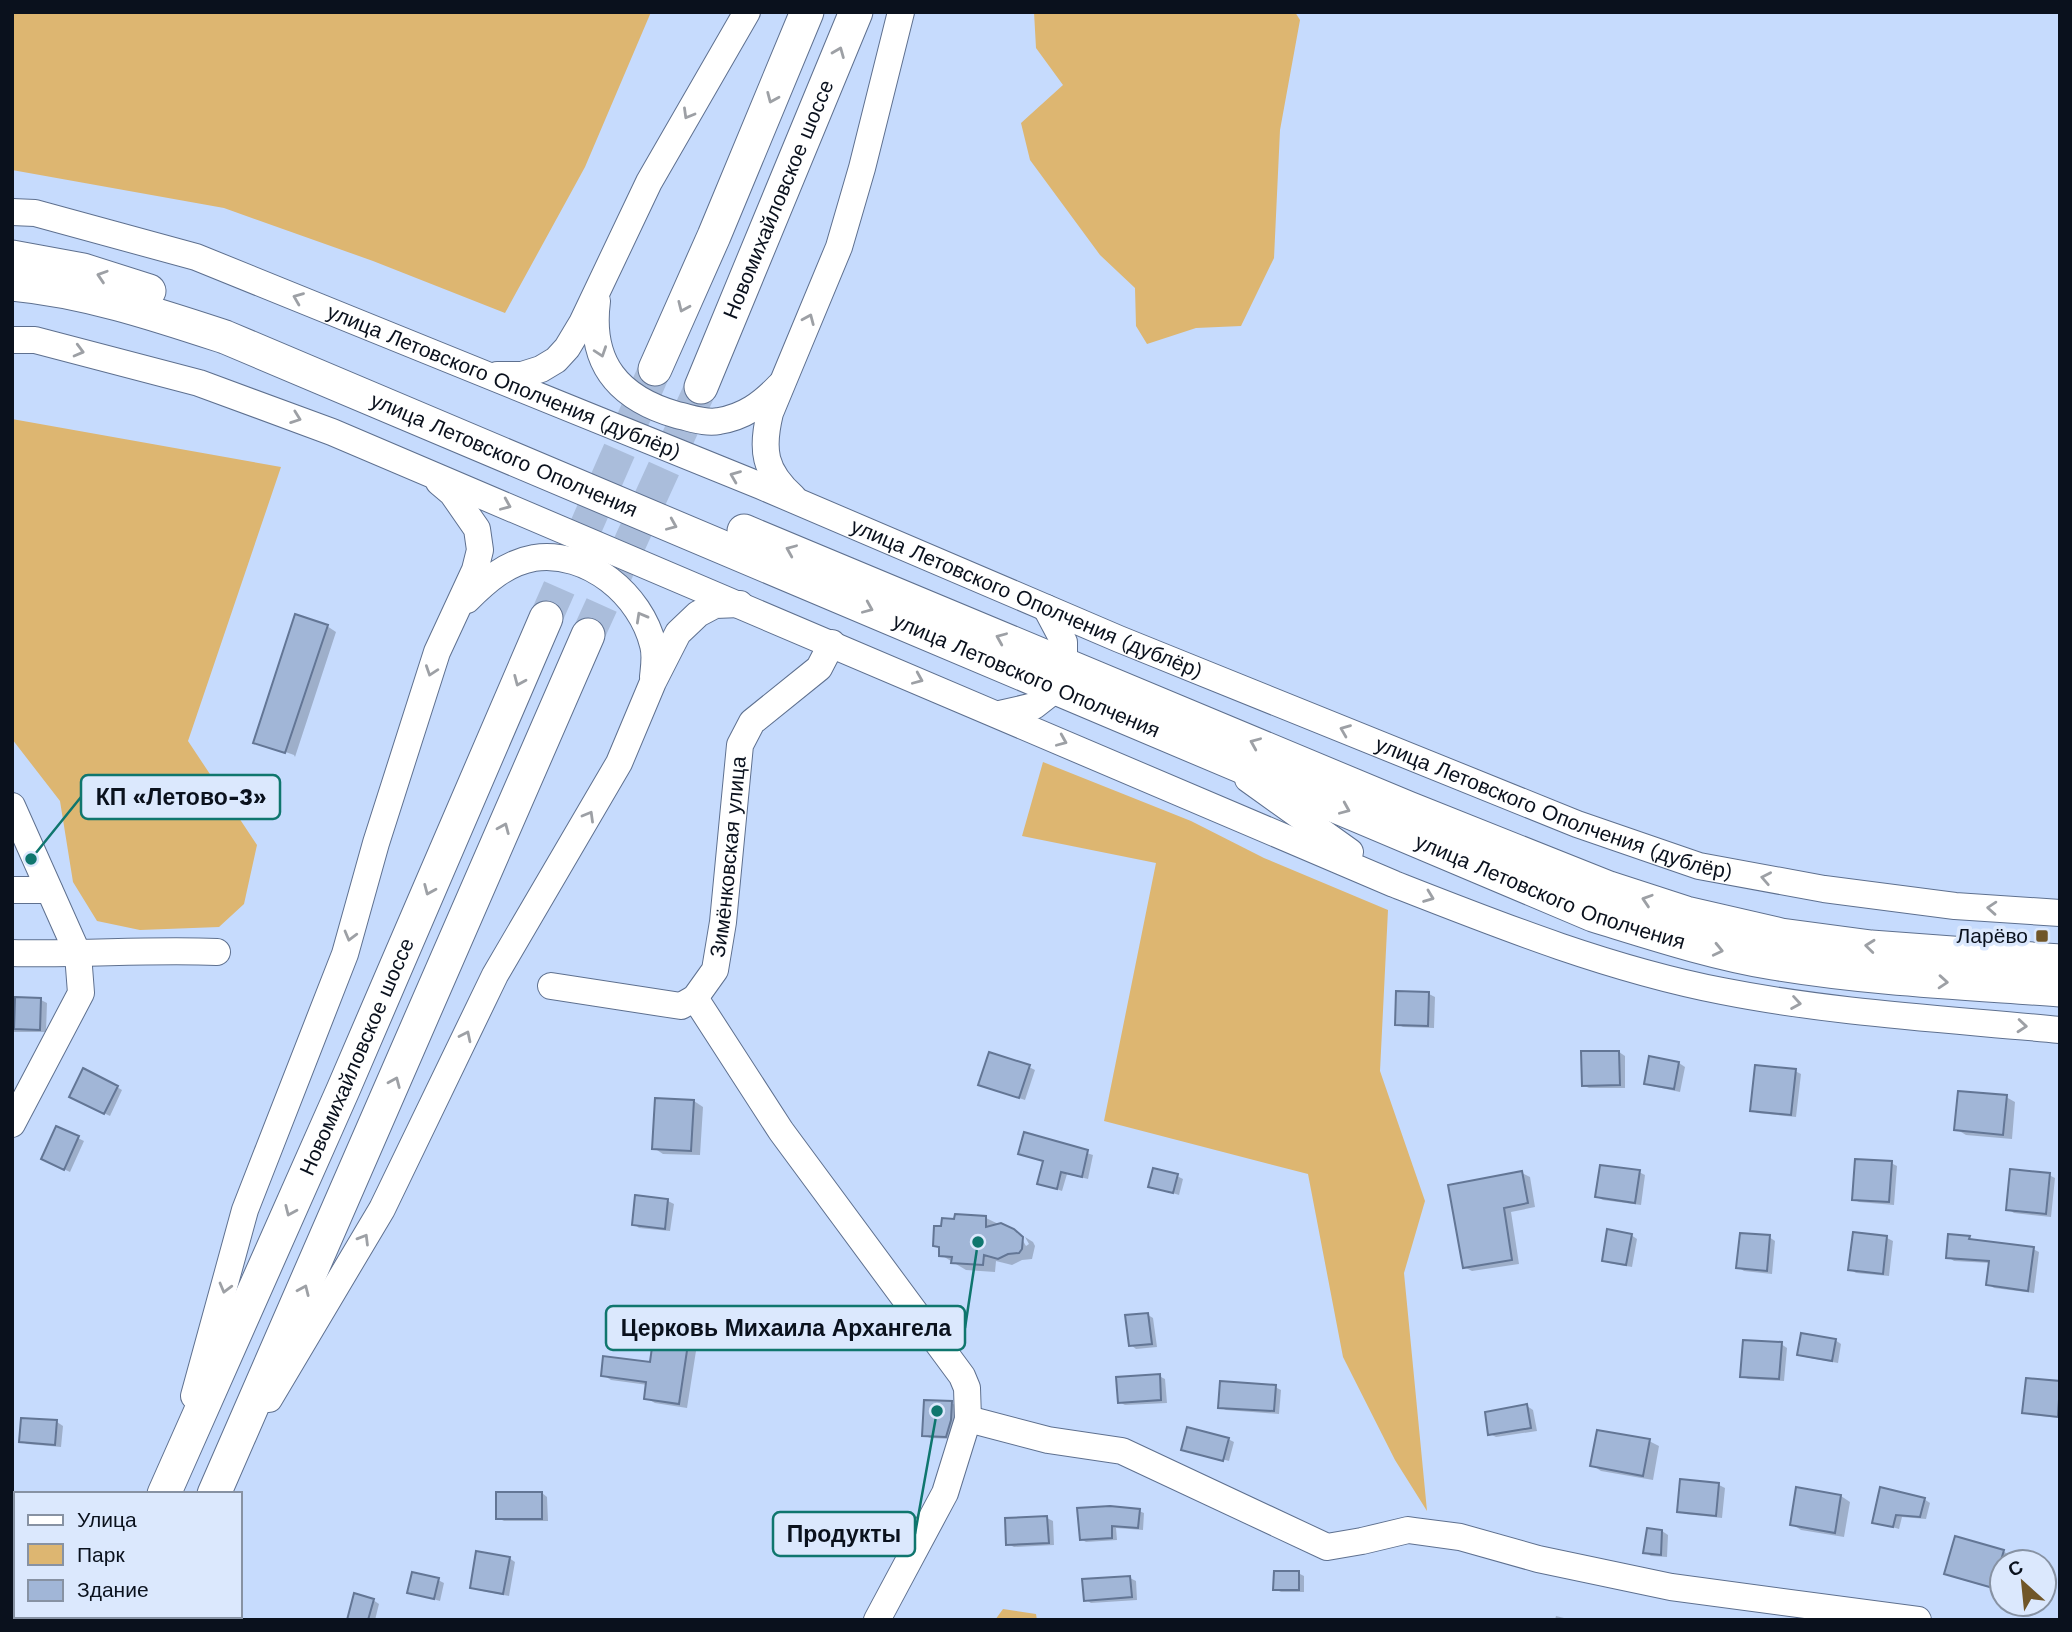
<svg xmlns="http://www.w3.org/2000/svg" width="2072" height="1632" font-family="'Work Sans',sans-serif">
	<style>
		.green { fill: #ddb671 }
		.shadow { fill: #0003 }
		.building { fill: #a1b6d7; stroke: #637695; stroke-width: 2 }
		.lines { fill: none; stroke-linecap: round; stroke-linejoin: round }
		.major-tunnel { stroke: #aabddb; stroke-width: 33; stroke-dasharray: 33 17; stroke-linecap: butt }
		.minor-casing { stroke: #5e708f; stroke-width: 28 }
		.major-casing { stroke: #5e708f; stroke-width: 35 }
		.minor { stroke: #fff; stroke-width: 26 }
		.major { stroke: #fff; stroke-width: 33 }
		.oneway { stroke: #9da0a5 }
		.poi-dot { fill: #705628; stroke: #dbe8fd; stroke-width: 2.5 }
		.labels { text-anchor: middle; stroke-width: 7; stroke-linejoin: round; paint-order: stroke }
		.street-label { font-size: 21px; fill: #0a111d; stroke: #dbe8fd }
		.poi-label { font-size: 21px; fill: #0a111d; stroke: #dbe8fd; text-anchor: end }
		.leader { fill: none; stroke: #0f766e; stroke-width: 2.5 }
		.callout-dot { fill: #0f766e; stroke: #dbe8fd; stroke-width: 2.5 }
		.callout { fill: #dbe8fd; stroke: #0f766e; stroke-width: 2.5 }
		.callout-label { font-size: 23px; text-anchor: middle; font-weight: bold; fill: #0a111d }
	</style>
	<rect width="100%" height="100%" fill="#c6dbfd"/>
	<path class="green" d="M12,12H651L585,167L505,313L373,261L224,208L12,170Z
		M1034,12H1295L1300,20L1280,130L1274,258L1241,326L1196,328L1147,344L1136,326L1135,288L1100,255L1030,160L1021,123L1063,85L1036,48Z
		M12,419L281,467L188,741L257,845L244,904L219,927L140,930L97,921L73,882L60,801L12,739Z
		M1043,762L1191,821L1264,858L1388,910L1380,1071L1425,1201L1404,1273L1427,1511L1395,1460L1343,1357L1308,1174L1104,1121L1156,863L1022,836Z
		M1003,1609L1036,1614L1037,1620H995Z"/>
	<path class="shadow" d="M327,626L336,632L295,757L294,755L263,744V746L255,742Z
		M1429,994L1435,997L1434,1028L1403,1027L1397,1024Z
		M41,1000L47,1003L46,1032H12V1006Z
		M1619,1052L1625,1056V1088H1589L1583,1085Z
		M1651,1058L1679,1063L1685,1067L1680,1092L1652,1086L1646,1083Z
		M1029,1067L1035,1070L1025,1100L980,1085Z
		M1795,1071L1801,1074L1796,1117L1757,1113L1752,1110Z
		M117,1087L122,1090L110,1116L77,1100Z
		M2006,1097L2015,1102L2012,1139L1966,1135L1956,1129Z
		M694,1101L703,1107L700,1155L663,1154L654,1148Z
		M57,1128L84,1141L70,1172L49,1162Z
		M1025,1134L1093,1155L1088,1179L1067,1174L1062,1191L1039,1183L1045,1162L1020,1154Z
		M1891,1163L1897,1166L1894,1205L1859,1202L1853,1199Z
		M1639,1172L1645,1175L1641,1205L1603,1200L1597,1197Z
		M1522,1173L1530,1177L1535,1207L1511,1212L1519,1264L1472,1271L1464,1267Z
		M2049,1175L2055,1178L2051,1217L2014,1213L2008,1209Z
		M1177,1176L1183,1179L1179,1195L1150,1186Z
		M668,1201L674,1204L670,1231L639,1228L634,1224Z
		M986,1218L1019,1234L1026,1246L1029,1244L1025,1237L1033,1242L1035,1246L1032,1259L1022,1260L1012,1265L996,1261L995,1272L966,1270L941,1255V1249L935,1245Z
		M1854,1234L1887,1238L1893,1241L1889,1276L1856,1273L1850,1269Z
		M1631,1235L1637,1239L1632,1267L1609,1263L1604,1260Z
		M1769,1237L1775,1241L1772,1274L1744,1271L1738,1267Z
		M1969,1238L1975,1241L2033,1249L2039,1252L2034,1293L1994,1288L1988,1284L1990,1263L1954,1261L1948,1257Z
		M1148,1315L1153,1318L1157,1347L1136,1349L1131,1345Z
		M1835,1340L1841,1344L1838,1363L1805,1357L1799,1354Z
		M1781,1344L1787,1348L1784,1381L1748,1379L1742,1376Z
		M687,1346L696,1351L687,1408L655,1403L646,1398L648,1385L611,1380L603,1375L651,1364Z
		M1159,1376L1165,1379L1167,1403L1125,1405L1119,1402Z
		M2060,1383V1418L2030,1415L2024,1412Z
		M1275,1387L1281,1390L1279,1414L1226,1410L1220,1407Z
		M951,1403L957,1406L952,1439L930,1438L924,1435Z
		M1527,1406L1533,1410L1537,1431L1496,1437L1490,1434Z
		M57,1422L63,1426L61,1447L27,1444L21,1441Z
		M1228,1439L1234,1442L1229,1461L1183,1449Z
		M1649,1441L1659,1446L1653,1480L1601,1471L1592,1465Z
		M1719,1485L1725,1488L1722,1518L1685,1514L1679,1511Z
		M542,1493L547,1497L548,1521H504L498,1518Z
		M1841,1496L1850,1502L1844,1537L1801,1530L1792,1524Z
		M1924,1499L1930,1503L1926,1519L1902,1517L1899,1529L1874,1522Z
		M1139,1511L1144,1513L1143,1530L1116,1528L1117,1540L1086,1542L1081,1539Z
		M1047,1518L1053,1521L1054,1545L1014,1547L1008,1544Z
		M1662,1531L1668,1535L1667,1557L1651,1556L1645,1552Z
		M2003,1551L2012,1557L2011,1562H2002V1591L1956,1578L1946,1573Z
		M509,1558L515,1562L509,1596L477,1590L472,1587Z
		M1298,1573L1304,1576V1592H1281L1275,1589Z
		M1130,1578L1136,1581L1137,1600L1091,1603L1086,1600Z
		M438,1580L444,1583L440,1601L409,1592Z
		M373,1600L379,1604L375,1620H349Z
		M1556,1616L1572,1620H1555Z"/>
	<path class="building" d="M295,614L328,625L285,753L253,743Z
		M1396,991L1429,992L1428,1026L1395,1025Z
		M15,997L41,998L40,1030L14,1029Z
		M1581,1051H1619L1620,1085L1582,1086Z
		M989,1052L1030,1065L1019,1098L978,1085Z
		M1649,1056L1679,1062L1674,1089L1644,1084Z
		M1755,1065L1796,1069L1791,1115L1750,1111Z
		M83,1068L118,1086L104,1114L69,1097Z
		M1958,1091L2007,1095L2003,1135L1954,1130Z
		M655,1098L694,1100L691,1151L652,1149Z
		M56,1126L79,1136L64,1170L41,1159Z
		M1024,1132L1088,1150L1082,1177L1061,1172L1057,1189L1037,1184L1043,1161L1018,1154Z
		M1855,1159L1892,1161L1889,1202L1852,1200Z
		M1600,1165L1640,1170L1635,1203L1595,1197Z
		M1153,1168L1178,1174L1173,1193L1148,1187Z
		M2010,1169L2050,1173L2046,1214L2006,1210Z
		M1522,1171L1528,1203L1504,1208L1512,1260L1463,1268L1448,1185Z
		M635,1195L668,1199L665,1229L632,1225Z
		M955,1214L986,1216V1227L1001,1223L1014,1229L1023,1237L1022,1249L1019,1253L1008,1254L998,1259L984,1255L983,1265L951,1263L952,1257L939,1256V1247L933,1246L934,1226H941L942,1218L954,1219Z
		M1607,1229L1632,1234L1626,1265L1602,1261Z
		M1853,1232L1887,1236L1883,1274L1848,1270Z
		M1740,1233L1770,1235L1767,1271L1736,1268Z
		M1948,1234L1970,1236L1969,1239L2034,1247L2028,1291L1986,1285L1989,1261L1946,1258Z
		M1148,1313L1152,1344L1129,1346L1125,1315Z
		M1801,1333L1836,1339L1832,1361L1797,1355Z
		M653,1340L688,1344L679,1404L644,1399L646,1382L601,1376L603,1356L650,1362Z
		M1743,1340L1782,1342L1779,1379L1740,1377Z
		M1160,1374L1161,1400L1118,1403L1116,1377Z
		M2026,1378L2060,1381L2058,1417L2022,1413Z
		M1220,1381L1276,1385L1274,1411L1218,1408Z
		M924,1400L952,1401L951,1420L946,1437L922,1436Z
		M1527,1404L1531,1428L1488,1435L1485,1412Z
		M21,1418L57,1420L55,1445L19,1442Z
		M1187,1427L1229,1438L1223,1461L1181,1450Z
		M1597,1430L1650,1439L1643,1476L1590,1466Z
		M1680,1479L1719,1483L1716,1516L1677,1512Z
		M1796,1487L1841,1495L1835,1533L1790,1525Z
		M1880,1487L1925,1498L1920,1517L1896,1515L1893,1527L1872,1523Z
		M496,1492H542V1519H496Z
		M1110,1506L1140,1509L1138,1528L1112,1526V1538L1080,1540L1077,1508Z
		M1047,1516L1049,1543L1006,1545L1005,1518Z
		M1647,1528L1662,1530L1661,1555L1643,1553Z
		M1955,1536L2004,1550L1993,1588L1944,1574Z
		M476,1551L510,1557L503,1594L470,1588Z
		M1274,1571H1299V1590H1273Z
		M412,1572L439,1578L434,1599L407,1593Z
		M1130,1576L1132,1597L1084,1601L1082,1579Z
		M354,1593L374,1599L368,1620H347Z"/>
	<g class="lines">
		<path class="major-tunnel" d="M546,618L655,369
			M588,635L701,387"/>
		<defs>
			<g id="minor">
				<path id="s1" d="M12,212L35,213L196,257L761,486L1119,639L1577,824L1699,866L1824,889L1955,906L2060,913"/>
				<path d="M597,301C589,363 618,398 677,415C691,418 706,424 719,421C744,417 762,404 779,386"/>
				<path d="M12,340H35L199,383L332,432L1394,884C1501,926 1609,969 1722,991C1833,1013 1947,1019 2060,1030"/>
				<path d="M497,375H522L541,369L556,360L567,348L582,323L649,182L747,12"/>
				<path d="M793,497C764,471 761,450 770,413L839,247L862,168L901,12"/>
				<path d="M467,600C486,581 506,563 534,558C588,550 641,595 653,645C656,655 654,667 653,677"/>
				<path d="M1000,714L1034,706L1057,688L1064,664V642L1046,608"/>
				<path d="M1248,779L1350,852"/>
				<path d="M12,806L78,954L81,993L12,1124"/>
				<path d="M12,890H49"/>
				<path d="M12,953C81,955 149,949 217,952"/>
				<path id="s2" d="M551,986L681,1006L695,998L715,970L723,922L740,745L752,722L819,668L832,643"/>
				<path d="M695,998L781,1131L962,1376L967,1388L968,1419L945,1493L877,1620"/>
				<path d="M194,1396L245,1210L345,954L376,843L437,652L475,570L480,550L477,529L452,493L439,482"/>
				<path d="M269,1399L382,1209L495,975L619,763L653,682L678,633L698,614L715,605L740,604"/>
				<path d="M968,1419L1048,1440L1122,1451L1327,1547L1362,1541L1408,1530L1415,1531L1460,1537L1538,1559L1671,1587L1918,1620"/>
			</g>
			<g id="major">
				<path d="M12,257L83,270L149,291"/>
				<path id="s3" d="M12,284C86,291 155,314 225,337L1593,915C1652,933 1712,953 1773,963C1868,979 1964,983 2060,990"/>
				<path d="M655,369L714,236L807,12"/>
				<path id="s4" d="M701,387L856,12"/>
				<path d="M744,531L1408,808L1609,888L1686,913L1781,935L1871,947L2060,961"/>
				<path id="s5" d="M164,1494L343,1090L546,618"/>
				<path d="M214,1494L588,635"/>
				<path d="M98,1620L100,1616"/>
				<path d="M153,1620L155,1616"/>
			</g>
		</defs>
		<use href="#minor" class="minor-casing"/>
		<use href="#major" class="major-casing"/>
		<use href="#minor" class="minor"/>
		<use href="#major" class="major"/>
	</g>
	<defs><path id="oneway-chevron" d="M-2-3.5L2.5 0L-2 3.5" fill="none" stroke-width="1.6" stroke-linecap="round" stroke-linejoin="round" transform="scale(1.75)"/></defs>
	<g class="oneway">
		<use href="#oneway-chevron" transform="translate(839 52) rotate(-68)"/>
		<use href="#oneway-chevron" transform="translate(772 98) rotate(113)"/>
		<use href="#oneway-chevron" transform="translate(688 114) rotate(120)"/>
		<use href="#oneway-chevron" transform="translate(102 276) rotate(-162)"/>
		<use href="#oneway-chevron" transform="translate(298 298) rotate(-158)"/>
		<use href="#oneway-chevron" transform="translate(683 307) rotate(114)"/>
		<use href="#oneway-chevron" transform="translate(809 319) rotate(-67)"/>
		<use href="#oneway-chevron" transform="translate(79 351) rotate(15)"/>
		<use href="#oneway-chevron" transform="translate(601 352) rotate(71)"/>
		<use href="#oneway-chevron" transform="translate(296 418) rotate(20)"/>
		<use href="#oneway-chevron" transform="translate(735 476) rotate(-158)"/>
		<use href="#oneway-chevron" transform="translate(506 505) rotate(23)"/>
		<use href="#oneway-chevron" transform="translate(672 525) rotate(23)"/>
		<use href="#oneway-chevron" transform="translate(791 550) rotate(-157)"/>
		<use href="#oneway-chevron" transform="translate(868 608) rotate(23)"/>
		<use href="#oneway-chevron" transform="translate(641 617) rotate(-119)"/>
		<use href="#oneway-chevron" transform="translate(1001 638) rotate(-157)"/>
		<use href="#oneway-chevron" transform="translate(431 671) rotate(109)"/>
		<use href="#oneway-chevron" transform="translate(918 679) rotate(23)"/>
		<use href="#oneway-chevron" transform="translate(519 681) rotate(113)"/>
		<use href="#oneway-chevron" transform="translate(1345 730) rotate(-158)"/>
		<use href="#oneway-chevron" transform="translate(1062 741) rotate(23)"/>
		<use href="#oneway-chevron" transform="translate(1255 743) rotate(-157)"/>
		<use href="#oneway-chevron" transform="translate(1345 809) rotate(23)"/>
		<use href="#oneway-chevron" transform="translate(589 816) rotate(-60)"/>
		<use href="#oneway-chevron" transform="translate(504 828) rotate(-67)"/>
		<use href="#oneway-chevron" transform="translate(1766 878) rotate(-169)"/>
		<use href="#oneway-chevron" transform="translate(429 890) rotate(113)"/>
		<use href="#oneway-chevron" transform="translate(1429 897) rotate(21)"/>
		<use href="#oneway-chevron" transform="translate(1647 900) rotate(-162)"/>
		<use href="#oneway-chevron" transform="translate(1992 908) rotate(-176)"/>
		<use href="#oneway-chevron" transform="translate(350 936) rotate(105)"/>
		<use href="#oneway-chevron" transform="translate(1870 946) rotate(-174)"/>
		<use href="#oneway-chevron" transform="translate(1718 950) rotate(13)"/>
		<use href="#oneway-chevron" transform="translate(1943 982) rotate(4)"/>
		<use href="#oneway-chevron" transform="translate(1796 1003) rotate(9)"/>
		<use href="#oneway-chevron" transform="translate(2022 1026) rotate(5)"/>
		<use href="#oneway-chevron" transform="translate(466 1036) rotate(-64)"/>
		<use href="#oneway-chevron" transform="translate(395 1082) rotate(-67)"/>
		<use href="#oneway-chevron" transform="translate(290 1211) rotate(114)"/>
		<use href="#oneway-chevron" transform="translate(364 1239) rotate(-59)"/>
		<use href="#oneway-chevron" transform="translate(225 1288) rotate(105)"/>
		<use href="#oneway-chevron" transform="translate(304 1290) rotate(-66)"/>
	</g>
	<rect class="poi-dot" x="2035" y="929" width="14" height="14" rx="3.5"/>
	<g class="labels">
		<g class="street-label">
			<text dy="7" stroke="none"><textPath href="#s4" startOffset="203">Новомихайловское шоссе</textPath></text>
			<text dy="7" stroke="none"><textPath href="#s1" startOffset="522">улица Летовского Ополчения (дублёр)</textPath></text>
			<text dy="7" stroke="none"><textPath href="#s3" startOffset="523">улица Летовского Ополчения</textPath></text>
			<text dy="7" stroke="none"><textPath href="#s1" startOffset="1088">улица Летовского Ополчения (дублёр)</textPath></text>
			<text dy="7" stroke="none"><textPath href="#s3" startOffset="1090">улица Летовского Ополчения</textPath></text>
			<text dy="7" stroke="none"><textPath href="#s1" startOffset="1656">улица Летовского Ополчения (дублёр)</textPath></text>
			<text dy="7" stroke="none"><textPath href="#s2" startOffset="296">Зимёнковская улица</textPath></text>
			<text dy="7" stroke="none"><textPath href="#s3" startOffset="1657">улица Летовского Ополчения</textPath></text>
			<text dy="7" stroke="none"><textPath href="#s5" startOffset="478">Новомихайловское шоссе</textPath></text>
		</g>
		<g class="poi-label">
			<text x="2028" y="943">Ларёво</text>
		</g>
	</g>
	<path class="leader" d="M31 859L81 797M978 1242L965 1328M937 1411L915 1534"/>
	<g class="callout-dot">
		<circle cx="31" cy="859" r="7"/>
		<circle cx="978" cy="1242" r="7"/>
		<circle cx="937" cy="1411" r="7"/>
	</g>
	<g class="callout">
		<rect x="81" y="775" width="199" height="44" rx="7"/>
		<rect x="606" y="1306" width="359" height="44" rx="7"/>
		<rect x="773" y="1512" width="142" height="44" rx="7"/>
	</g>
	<g class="callout-label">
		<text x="181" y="805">КП «Летово-3»</text>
		<text x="786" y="1336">Церковь Михаила Архангела</text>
		<text x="844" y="1542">Продукты</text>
	</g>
	<rect width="2072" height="1632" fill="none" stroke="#0a111d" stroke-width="28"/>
	<rect x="14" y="1492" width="228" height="126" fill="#dbe8fd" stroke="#8792a3" stroke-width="2"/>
	<rect x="28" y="1515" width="35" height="10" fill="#ffffff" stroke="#8792a3" stroke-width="2"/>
	<text x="77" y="1527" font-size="21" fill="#0a111d">Улица</text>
	<rect x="28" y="1544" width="35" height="21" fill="#ddb671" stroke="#8792a3" stroke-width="2"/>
	<text x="77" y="1562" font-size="21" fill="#0a111d">Парк</text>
	<rect x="28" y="1580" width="35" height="21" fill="#a1b6d7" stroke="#8792a3" stroke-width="2"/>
	<text x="77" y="1597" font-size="21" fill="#0a111d">Здание</text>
	<g transform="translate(2023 1583) rotate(333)"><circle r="33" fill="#dbe8fd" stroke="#8792a3" stroke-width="2"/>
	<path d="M0-5L12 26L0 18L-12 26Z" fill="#705628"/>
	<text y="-10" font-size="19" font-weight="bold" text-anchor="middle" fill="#0a111d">С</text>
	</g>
</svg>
